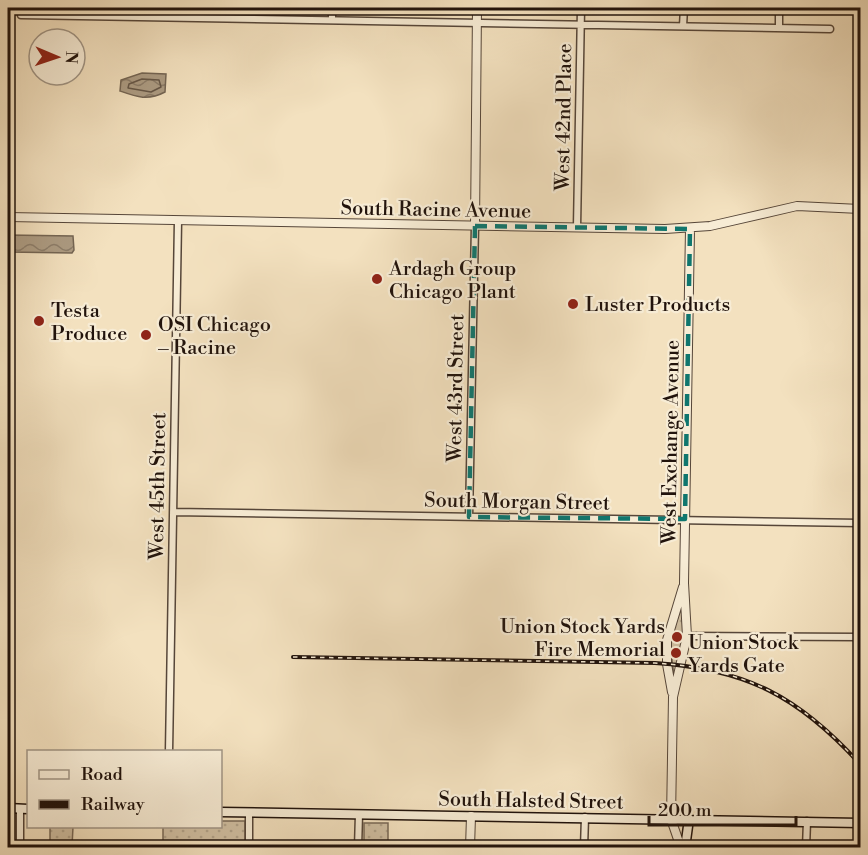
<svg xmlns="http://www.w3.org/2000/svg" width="868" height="855" font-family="'Libre Bodoni',serif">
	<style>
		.grass { fill: url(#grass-dots); stroke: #786856; stroke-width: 1.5 }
		.water { fill: url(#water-waves); stroke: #746553; stroke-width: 1.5 }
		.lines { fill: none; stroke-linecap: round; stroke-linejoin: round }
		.shore { stroke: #665747; stroke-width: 1.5 }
		.minor-casing { stroke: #564639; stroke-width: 9 }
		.tertiary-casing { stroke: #564639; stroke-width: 10 }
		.secondary-casing { stroke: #21130c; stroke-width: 11 }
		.minor { stroke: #f7ecd5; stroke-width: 6 }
		.tertiary { stroke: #f7ecd5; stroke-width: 8 }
		.secondary { stroke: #f7ecd5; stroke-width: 8 }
		.rail-casing { stroke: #21130c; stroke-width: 4 }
		.rail { stroke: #f7ecd5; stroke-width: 1.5; stroke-dasharray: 4.5; stroke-linecap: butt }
		.marked { fill: none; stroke: #0f766e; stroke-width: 4.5; stroke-dasharray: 12 8; stroke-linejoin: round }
		.poi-dot { fill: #8f2418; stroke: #f7ecd5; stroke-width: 2 }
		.labels { text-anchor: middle; stroke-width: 4.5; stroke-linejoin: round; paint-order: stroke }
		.street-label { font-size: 20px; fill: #21130c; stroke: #f7ecd5 }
		.poi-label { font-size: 20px; fill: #21130c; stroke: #f7ecd5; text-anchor: start }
	</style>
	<defs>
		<pattern id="grass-dots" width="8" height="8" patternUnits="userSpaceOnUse" patternTransform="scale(1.5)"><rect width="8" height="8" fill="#cfbea1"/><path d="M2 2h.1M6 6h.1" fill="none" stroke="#b1a289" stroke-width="1.8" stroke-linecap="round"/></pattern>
		<pattern id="water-waves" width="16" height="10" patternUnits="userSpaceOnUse" patternTransform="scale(1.5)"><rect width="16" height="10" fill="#ac9b82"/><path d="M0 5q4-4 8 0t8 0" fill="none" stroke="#8c7d69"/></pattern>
	</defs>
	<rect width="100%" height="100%" fill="#f3e1bf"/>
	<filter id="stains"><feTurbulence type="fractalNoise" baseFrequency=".00333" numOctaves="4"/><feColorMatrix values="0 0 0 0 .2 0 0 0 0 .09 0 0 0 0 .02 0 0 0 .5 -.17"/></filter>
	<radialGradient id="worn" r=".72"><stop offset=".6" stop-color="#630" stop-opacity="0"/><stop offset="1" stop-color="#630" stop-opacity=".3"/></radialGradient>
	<path class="grass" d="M682,604L684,632L674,677L670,642Z
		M221,821H245V847H163V827L220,826Z
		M364,823H388V847H364Z
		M50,827H73L72,846H50Z"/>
	<path class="water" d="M142,73L166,74L165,92C148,101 137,97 120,91L121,80Z
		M8,235L73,236L74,250L72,253L8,252Z"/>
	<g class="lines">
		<path class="shore" d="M142,79L159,80L161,87L151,92L128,88L129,84Z"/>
		<defs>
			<path id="minor" d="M21,15L830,29
				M332,20V8
				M683,26L684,8
				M779,28V8
				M577,227L581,8
				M173,512L860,523
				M469,517L475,226
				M687,636L860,637
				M169,752L178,221
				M20,848V809
				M249,848V812
				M358,848L359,814
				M584,848L585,817
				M806,848L807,821"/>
			<path id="tertiary" d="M8,217L665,229L710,226L797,206L860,209
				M475,226L477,8
				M672,692L667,664V640L683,587
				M470,848L471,816
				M681,848L671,819L673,697L687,636L684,583L690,229"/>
			<path id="secondary" d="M8,808L28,809
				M220,812L860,823
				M685,848L689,819"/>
		</defs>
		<use href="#minor" class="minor-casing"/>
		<use href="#tertiary" class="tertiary-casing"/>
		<use href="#secondary" class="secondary-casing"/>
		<use href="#minor" class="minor"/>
		<use href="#tertiary" class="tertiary"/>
		<use href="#secondary" class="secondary"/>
		<defs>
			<path id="rail" d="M293,657L655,663C747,669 799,697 860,764"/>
		</defs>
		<use href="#rail" class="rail-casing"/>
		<use href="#rail" class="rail"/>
	</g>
	<path class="marked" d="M475,226L690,229L685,519L469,517Z"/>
	<g class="poi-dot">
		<circle cx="377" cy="279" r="6"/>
		<circle cx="573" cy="304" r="6"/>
		<circle cx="39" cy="321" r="6"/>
		<circle cx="146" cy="335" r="6"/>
		<circle cx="677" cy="637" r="6"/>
		<circle cx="676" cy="653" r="6"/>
	</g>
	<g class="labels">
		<g class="street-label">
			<text transform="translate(563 117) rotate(-89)" y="7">West 42nd Place</text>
			<text transform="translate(436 209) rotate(1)" y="7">South Racine Avenue</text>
			<text transform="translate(455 388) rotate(-89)" y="7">West 43rd Street</text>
			<text transform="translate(670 442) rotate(-89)" y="7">West Exchange Avenue</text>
			<text transform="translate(157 486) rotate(-89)" y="7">West 45th Street</text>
			<text transform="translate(517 501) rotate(1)" y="7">South Morgan Street</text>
			<text transform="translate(531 800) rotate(1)" y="7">South Halsted Street</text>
		</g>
		<g class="poi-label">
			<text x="389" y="275">Ardagh Group<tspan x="389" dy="23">Chicago Plant</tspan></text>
			<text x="585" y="311">Luster Products</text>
			<text x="51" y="317">Testa<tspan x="51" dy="23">Produce</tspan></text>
			<text x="158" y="331">OSI Chicago<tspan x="158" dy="23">– Racine</tspan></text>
			<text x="665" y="633" text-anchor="end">Union Stock Yards<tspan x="665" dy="23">Fire Memorial</tspan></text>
			<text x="688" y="649">Union Stock<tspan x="688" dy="23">Yards Gate</tspan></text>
		</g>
	</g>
	<rect width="868" height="855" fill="none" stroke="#f3e1bf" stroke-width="30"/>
	<rect x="9" y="9" width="850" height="837" fill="none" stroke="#21130c" stroke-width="3"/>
	<rect x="15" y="15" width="838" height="825" fill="none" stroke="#21130c" stroke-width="1.5"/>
	<rect x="27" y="750" width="195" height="78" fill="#f7ecd5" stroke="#a19585" stroke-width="1.5"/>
	<rect x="39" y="770" width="30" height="9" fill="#f7ecd5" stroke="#a19585" stroke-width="1.5"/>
	<text x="81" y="780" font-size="18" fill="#21130c">Road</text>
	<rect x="39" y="800" width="30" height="9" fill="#21130c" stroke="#a19585" stroke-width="1.5"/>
	<text x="81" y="810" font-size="18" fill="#21130c">Railway</text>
	<g transform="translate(57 57) rotate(92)"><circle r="28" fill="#f7ecd5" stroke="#a19585" stroke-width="1.5"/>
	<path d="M0-4.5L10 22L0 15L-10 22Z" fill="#8f2418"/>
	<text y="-9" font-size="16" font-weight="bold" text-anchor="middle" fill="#21130c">N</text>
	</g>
	<path d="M649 816v9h147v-9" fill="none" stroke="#21130c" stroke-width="3"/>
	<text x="658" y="816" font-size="18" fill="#21130c" stroke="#f7ecd5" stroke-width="4.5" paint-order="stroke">200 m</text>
	<rect width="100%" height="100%" filter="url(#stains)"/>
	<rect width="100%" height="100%" fill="url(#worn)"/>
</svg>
